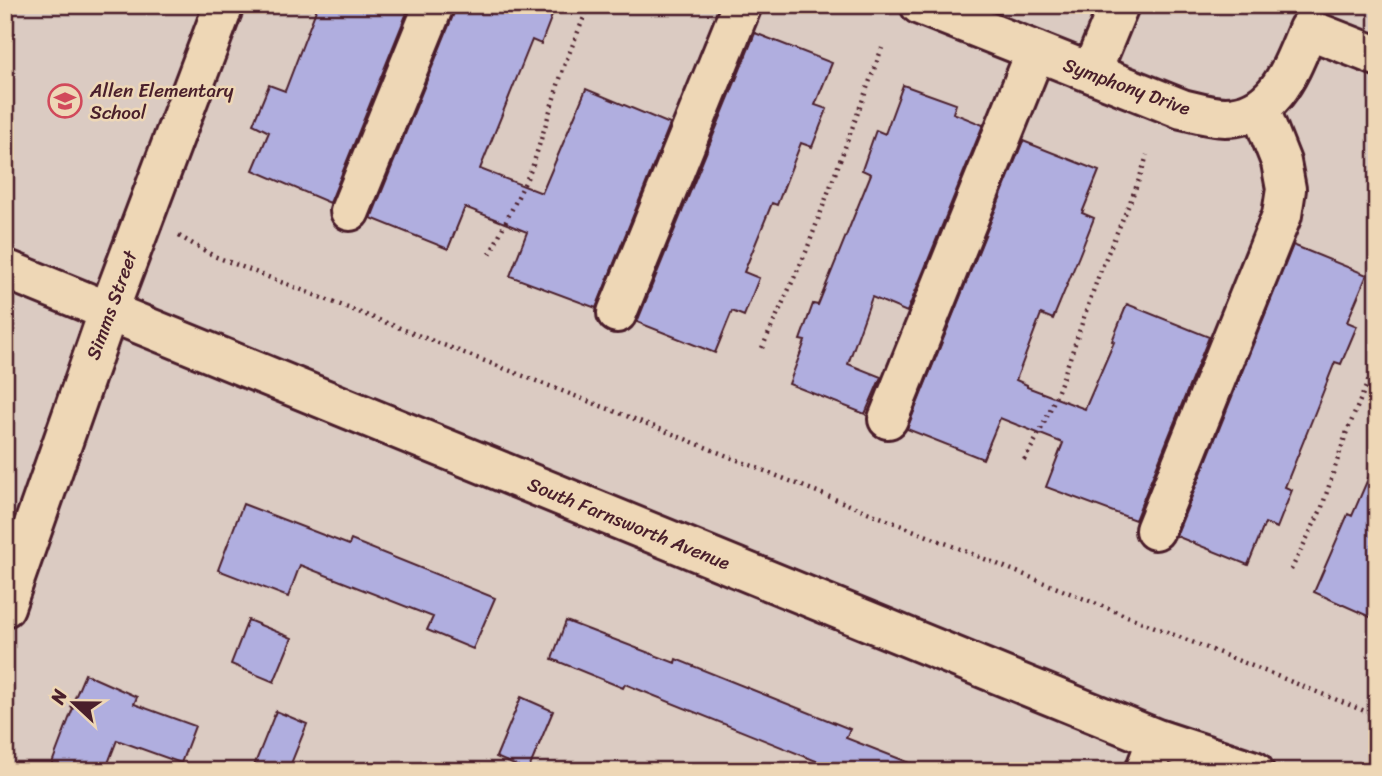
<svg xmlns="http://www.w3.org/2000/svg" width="1382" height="776" font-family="Sriracha,sans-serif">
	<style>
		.building { fill: #b0aedf; stroke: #4a1f2b; stroke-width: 2 }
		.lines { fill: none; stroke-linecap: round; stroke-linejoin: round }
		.minor-casing { stroke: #4a1f2b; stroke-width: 44 }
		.path { stroke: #4a1f2b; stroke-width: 4.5; stroke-dasharray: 2 5; stroke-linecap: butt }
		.minor { stroke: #eed7b6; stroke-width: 38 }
		.labels { text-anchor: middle; stroke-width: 5; stroke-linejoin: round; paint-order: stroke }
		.street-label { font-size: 19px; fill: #4a1f2b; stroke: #eed7b6 }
		.poi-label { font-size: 19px; fill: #4a1f2b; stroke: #eed7b6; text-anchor: start }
	</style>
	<rect width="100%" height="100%" fill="#dbcbc2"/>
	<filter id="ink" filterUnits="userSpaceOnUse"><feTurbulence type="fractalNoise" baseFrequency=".0143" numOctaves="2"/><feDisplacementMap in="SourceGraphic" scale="14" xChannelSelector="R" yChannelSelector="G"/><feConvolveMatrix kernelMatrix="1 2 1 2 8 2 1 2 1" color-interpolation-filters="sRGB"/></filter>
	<g filter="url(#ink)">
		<path class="building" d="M318,5H410L330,203L253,170L269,132L253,124L269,85L285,91Z
			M455,5H556L541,44L532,40L480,169L542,193L586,89L670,124L596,308L510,276L527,232L465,207L448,249L371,218L454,13Z
			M755,33L832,63L815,105L827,109L812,147L801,143L777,205L772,203L744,272L759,278L744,316L732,311L715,353L637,322Z
			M903,85L956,104L953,113L983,125L907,312L872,297L848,364L881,377L865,414L789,384L805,341L800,340L813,304L818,305L871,174L862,170L876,130L885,134Z
			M1023,141L1099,171L1082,213L1094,218L1079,256L1053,319L1041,314L1016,380L1027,385V387L1085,409L1114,342L1112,341L1127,304L1209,337L1135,520L1046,487L1063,443L1000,418L983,459L907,429Z
			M1293,245L1367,275L1347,322L1357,326L1341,364L1335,362L1308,430L1285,487L1292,490L1277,528L1265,523L1248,565L1176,536Z
			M1377,458V620L1314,592L1348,514L1352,516Z
			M243,504L349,545L351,540L495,598L473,649L427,630L433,617L300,565L288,597L218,570Z
			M248,620L292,638L274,682L231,664Z
			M566,621L675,663L676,659L850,729L846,738L923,768V771H841L625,684L623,688L552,659Z
			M85,674L137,697L134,704L195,726L181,763L117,740L105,771H49L73,708L71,707Z
			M521,697L553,711L528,771L496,757Z
			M276,711L307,724L288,771H252Z"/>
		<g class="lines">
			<defs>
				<path id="minor" d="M920,5L1182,109C1195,112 1211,117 1225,117C1276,117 1291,69 1308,29L1377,56
					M1091,73L1119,5
					M350,211L434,5
					M5,269L1157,739L1254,771
					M617,313L742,5
					M888,419L1036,51
					M1155,530L1282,215L1286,189L1281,162L1260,109
					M5,607L109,310L224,5
					M1145,771L1157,739"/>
			</defs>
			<use href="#minor" class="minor-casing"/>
			<path class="path" d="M179,236L214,256L655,427L1377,716
				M490,254L532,168L564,66L589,5
				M762,348L806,252L882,48
				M1024,460C1061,401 1077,330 1103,265C1118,228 1136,193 1147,155
				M1291,570L1321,510L1346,434L1377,360"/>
			<use href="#minor" class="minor"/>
		</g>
	</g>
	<defs>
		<symbol id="school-ring" viewBox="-11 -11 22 22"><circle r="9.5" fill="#eed7b6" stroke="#d1495b" stroke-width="1.5"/><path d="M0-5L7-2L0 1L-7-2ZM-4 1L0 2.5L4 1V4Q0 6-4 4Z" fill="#d1495b"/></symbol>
	</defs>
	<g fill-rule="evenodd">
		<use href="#school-ring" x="46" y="82" width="38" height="38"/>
	</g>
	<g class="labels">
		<g class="street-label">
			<text transform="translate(1127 86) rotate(20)" y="7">Symphony Drive</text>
			<text transform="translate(111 305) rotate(-70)" y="7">Simms Street</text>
			<text transform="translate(629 523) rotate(22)" y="7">South Farnsworth Avenue</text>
		</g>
		<g class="poi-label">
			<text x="90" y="97">Allen Elementary<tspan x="90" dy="22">School</tspan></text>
		</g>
	</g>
	<rect width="1382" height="776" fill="none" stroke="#eed7b6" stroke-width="28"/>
	<rect x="14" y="14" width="1354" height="748" fill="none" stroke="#4a1f2b" stroke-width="2.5" filter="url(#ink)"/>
	<g transform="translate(74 703) rotate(292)" stroke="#eed7b6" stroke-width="5" paint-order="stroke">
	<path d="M0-5L12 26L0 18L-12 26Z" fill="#4a1f2b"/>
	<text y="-10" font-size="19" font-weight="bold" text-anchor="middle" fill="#4a1f2b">N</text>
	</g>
</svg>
